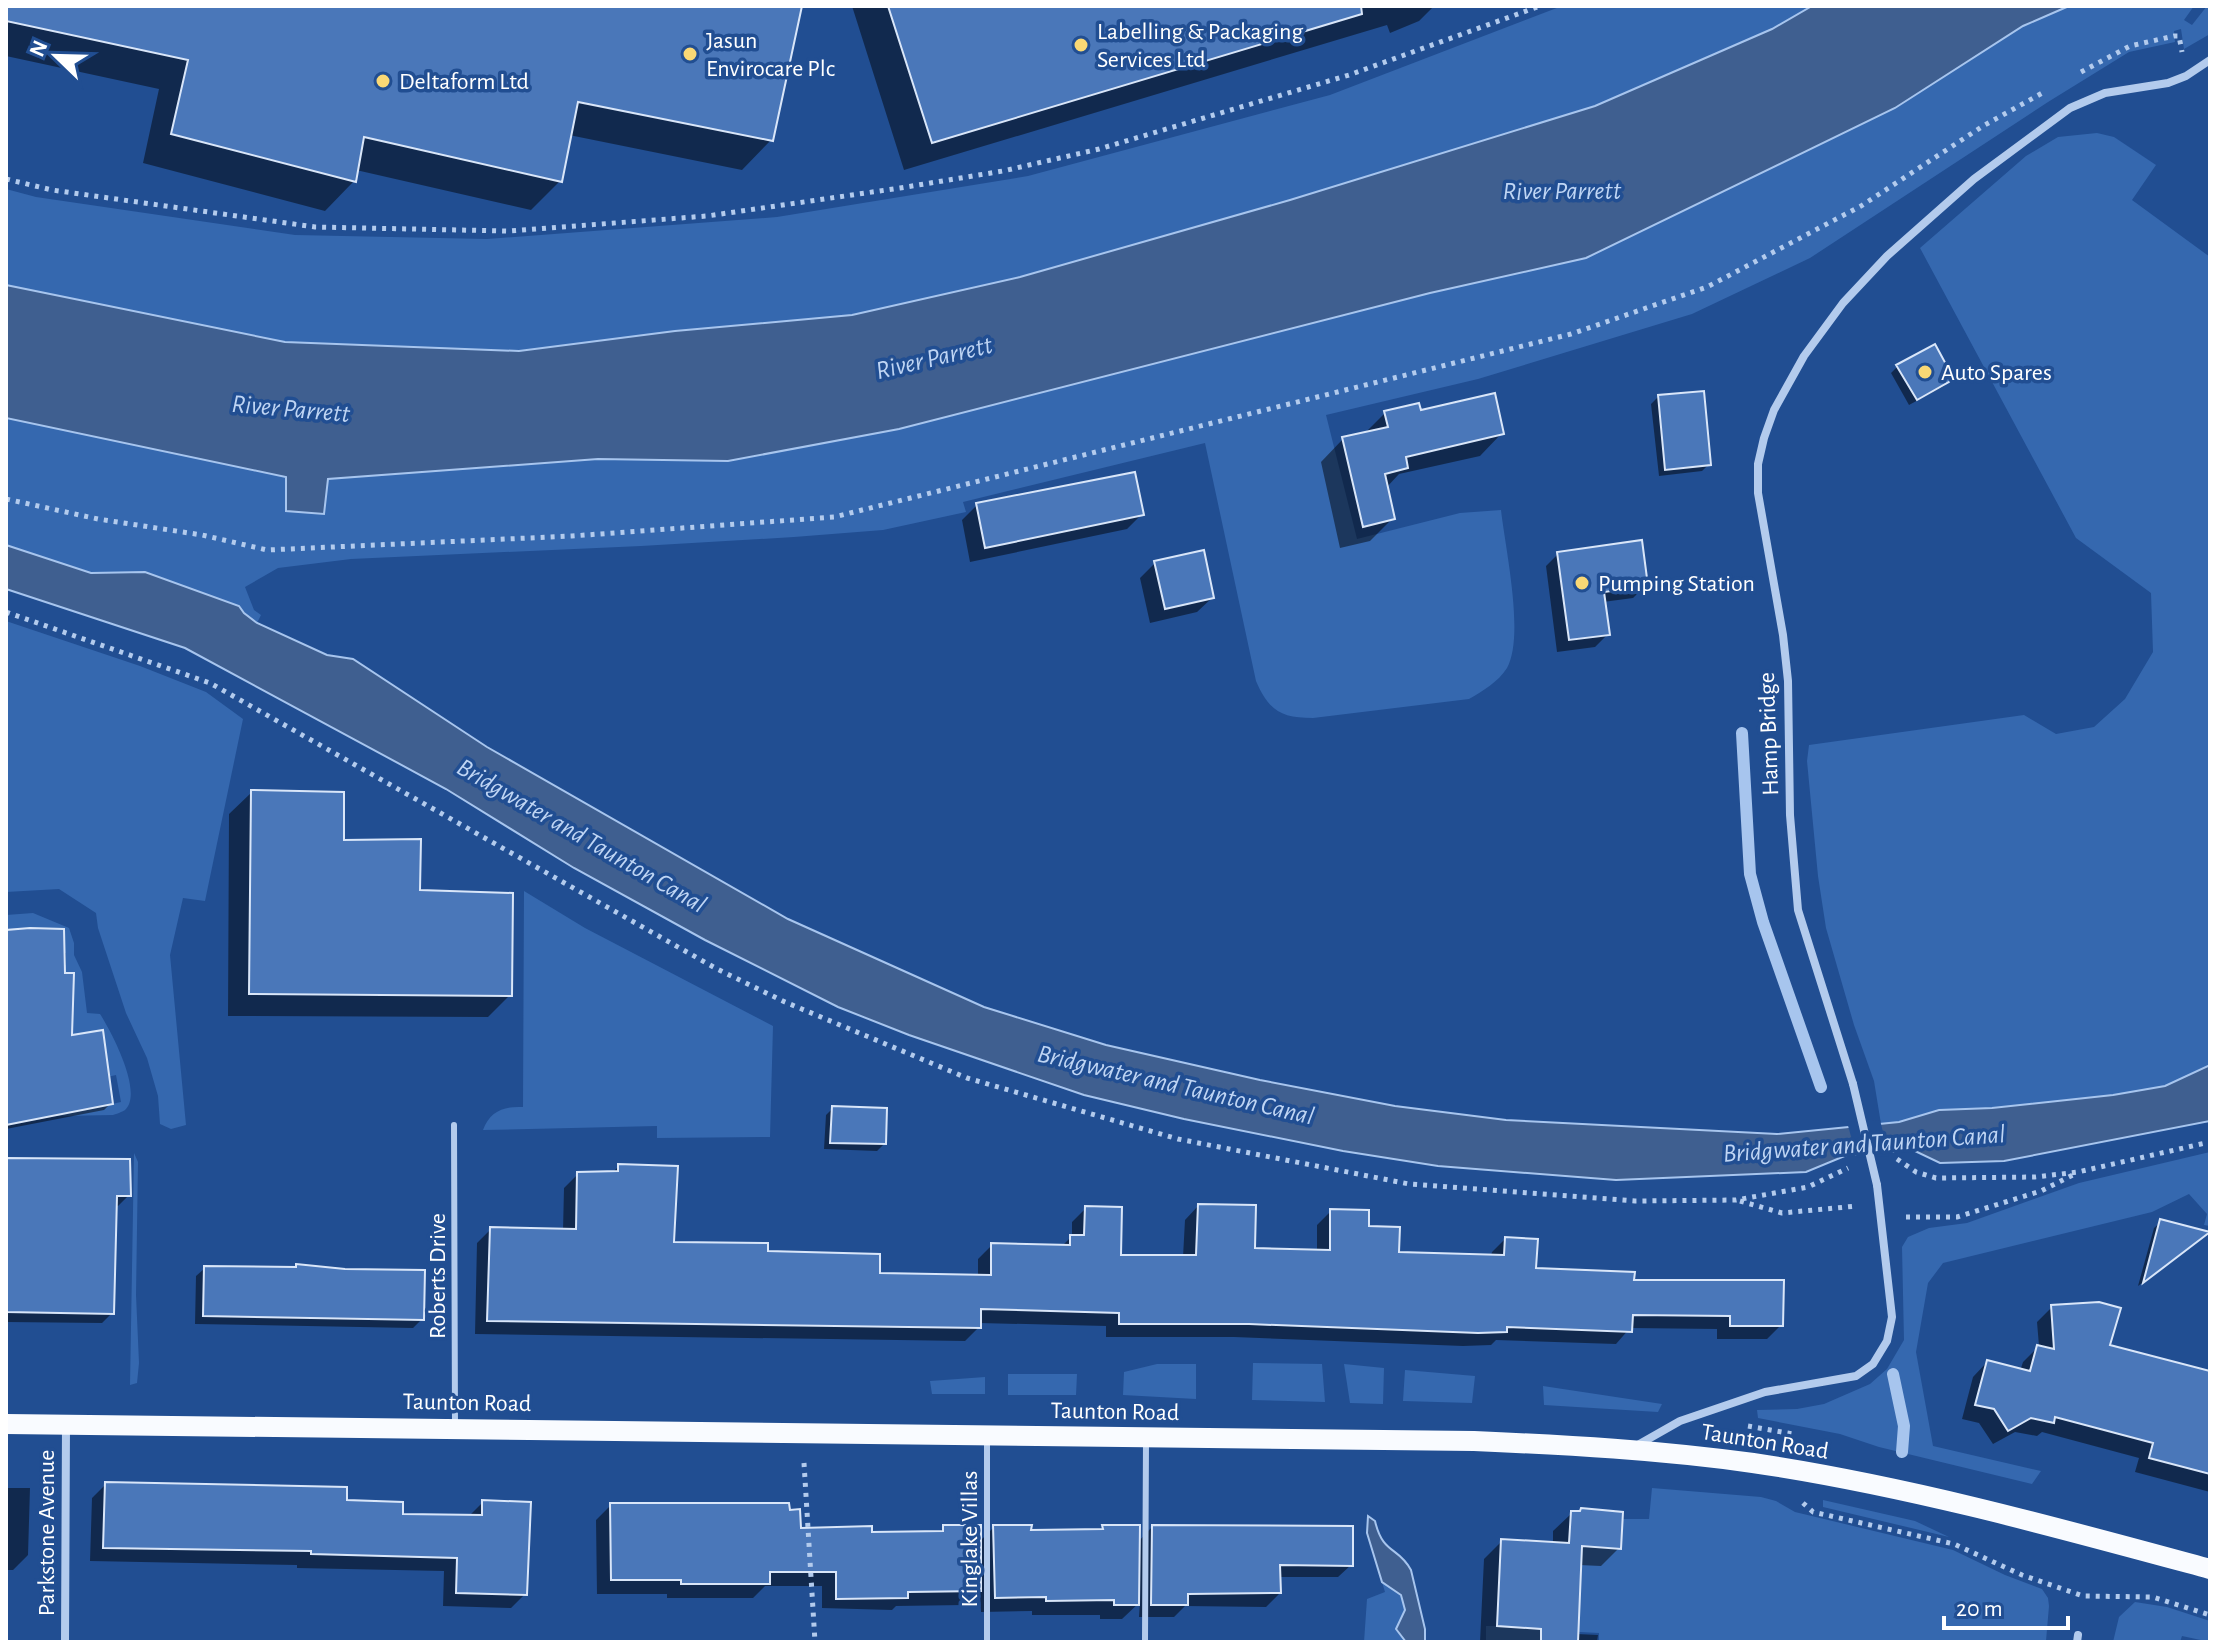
<svg xmlns="http://www.w3.org/2000/svg" width="2216" height="1648" font-family="'Alegreya Sans',sans-serif">
	<style>
		.green { fill: #3568af; fill-rule: evenodd }
		.water { fill: #3f5f90; stroke: #a7c5ee; stroke-width: 2 }
		.pier { fill: #214e92 }
		.shadow { fill: #0007 }
		.lines { fill: none; stroke-linecap: round; stroke-linejoin: round }
		.stream { stroke: #a7c5ee; stroke-width: 12 }
		.building { fill: #4a77b9; stroke: #d9e6f9; stroke-width: 2 }
		.path { stroke: #b3cbed; stroke-width: 5; stroke-dasharray: 4 6; stroke-linecap: butt }
		.lane { stroke: #b3cbed; stroke-width: 6 }
		.street { stroke: #b3cbed; stroke-width: 8 }
		.primary { stroke: #f9fbff; stroke-width: 20 }
		.street-bridge { stroke: #b3cbed; stroke-width: 8 }
		.poi-dot { fill: #f9d875; stroke: #214e92; stroke-width: 3 }
		.labels { text-anchor: middle; stroke-width: 7; stroke-linejoin: round; paint-order: stroke }
		.poi-label { font-size: 24px; fill: #fff; stroke: #214e92; text-anchor: start }
		.street-label { font-size: 24px; fill: #fff; stroke: #214e92 }
		.water-label { font-size: 26px; font-style: italic; fill: #bfd5f4; stroke: #214e92 }
	</style>
	<rect width="100%" height="100%" fill="#214e92"/>
	<path class="green" d="M1562,6H1812L1772,29L1595,106L1290,200L1020,277L852,315L675,331L519,351L285,342L6,285V189L36,197L295,235L487,239L777,217L1028,176L1330,95Z
		M2069,6H2160L2165,8L2167,6H2194L2184,20L2192,25L2207,6H2210V34L2184,49L2181,29L2174,31L2175,42L2129,52L2048,102L1810,258L1692,314L1478,379L1326,415L1357,539L1460,513L1501,510C1505,547 1525,636 1507,668C1498,682 1483,691 1469,699L1313,718C1281,718 1269,711 1256,681L1205,443L963,502L966,512L883,530L794,537L641,546L351,559L278,568L245,587L254,610L261,615L257,623L244,613L145,572L91,573L6,545V418L287,477L328,479L598,459L728,461L899,429L1430,293L1586,258L1895,108L2023,26Z
		M2097,133L2114,137L2156,165L2132,200L2210,257V1065L2165,1086L2113,1095L1992,1108L1939,1110L1899,1122L1881,1124L1874,1081L1854,1025L1826,928L1818,876L1807,761L1809,745L2024,715L2056,734L2094,727L2125,699L2153,652L2151,593L2076,538L1920,248L2026,156L2058,137Z
		M6,621L140,666L206,692L243,719L205,901L183,898L170,955L186,1125L171,1129L160,1124L158,1096L147,1058L126,1013L98,928L96,913L59,889L6,892Z
		M524,891L585,928L773,1026L770,1137L657,1138V1126L483,1130C490,1111 504,1106 523,1107Z
		M33,913L69,928L74,943V955L82,972L87,1013L100,1014C111,1031 144,1093 125,1110C124,1111 114,1115 113,1115L6,1117V971L22,930H6V915ZM35,952L66,953V965H35ZM103,1031L108,1063L107,1064L86,1033ZM116,1075L121,1102L98,1107L94,1080Z
		M2210,1152V1226L2204,1225L2207,1214L2189,1194L2152,1212L1943,1263L1928,1283L1916,1352L1933,1446L2041,1471L2032,1484L1879,1447L1840,1434L1758,1418L1757,1410L1797,1409L1824,1404L1870,1384L1887,1369L1904,1340L1902,1247L1908,1237L1929,1228L1967,1223L2079,1183Z
		M134,1153L138,1162L136,1295L139,1363L137,1383L130,1385Z
		M1253,1363L1322,1364L1325,1402L1252,1400Z
		M1157,1364H1196V1399L1123,1395L1124,1372Z
		M1344,1364L1384,1368L1383,1404L1350,1403Z
		M1405,1370L1475,1376L1472,1403L1403,1401Z
		M1008,1374H1077L1076,1395H1008Z
		M985,1377V1394H932L930,1381Z
		M1543,1386L1662,1404L1658,1412L1544,1405Z
		M1652,1488L1761,1497L1776,1501L1795,1512L1953,1550L2005,1575L2042,1589L2048,1598L2049,1606L2046,1641L1599,1642V1633L1542,1630L1541,1642H1486V1626H1496L1497,1614L1559,1618L1582,1547L1621,1548L1623,1519H1649Z
		M1823,1500L1915,1521L1949,1537L1823,1507Z
		M1382,1582L1401,1595L1405,1610L1396,1629L1406,1642H1364L1367,1599L1385,1592Z
		M2135,1602L2167,1607L2210,1621V1642L2182,1636L2180,1642H2113L2119,1617Z"/>
	<path class="water" d="M1812,6H2069L2023,26L1895,108L1586,258L1430,293L899,429L728,461L598,459L328,479L324,514L286,511V477L6,418V285L285,342L519,351L675,331L852,315L1020,277L1290,200L1595,106L1772,29Z
		M6,545L91,573L145,572L239,606L244,613L257,623L327,655L353,659L487,747L788,919L984,1007L1106,1045L1260,1080L1395,1106L1506,1120L1777,1134L1899,1122L1939,1110L1992,1108L2113,1095L2165,1086L2210,1065V1121L2004,1161L1940,1163L1913,1150L1847,1155L1806,1172L1616,1180L1438,1166L1343,1151L1184,1119L1084,1095L909,1035L838,1007L705,940L574,868L446,789L185,648L6,589Z
		M1368,1516L1375,1521C1383,1555 1398,1546 1411,1570L1425,1629V1642H1406L1396,1629L1405,1610L1401,1595L1382,1582L1367,1533Z"/>
	<path class="pier" d="M1880,1120L1889,1156L1857,1158L1847,1122Z"/>
	<path class="shadow" d="M6,6H800L771,140L742,170L569,135L560,181L531,210L356,170L354,181L325,211L143,163L159,89L6,56Z
		M852,6H1434L1419,21L1390,33L1387,25L904,170Z
		M1898,366L1951,379L1944,386L1909,405L1891,373Z
		M1658,397L1709,464L1702,471L1659,476L1651,404Z
		M1385,413H1420L1502,433L1480,456L1399,474L1386,488L1393,518L1370,541L1340,548L1321,462L1343,439L1363,435Z
		M977,505L1142,514L1127,529L970,562L962,520Z
		M1558,554L1646,585L1633,598L1603,602L1607,635L1595,647L1557,652L1546,566Z
		M1155,563L1212,598L1197,612L1150,623L1140,578Z
		M252,792L342,842L418,892L510,995L488,1017L228,1016L229,814Z
		M6,932L63,975L70,1037L111,1103L104,1110L6,1129Z
		M833,1108L884,1144L877,1151L824,1149L826,1115Z
		M6,1160L129,1195L118,1206H115L112,1313L102,1323L6,1322Z
		M619,1166L672,1244L766,1253L878,1275L978,1277V1259L992,1245L1061,1247L1072,1236V1222L1086,1208L1119,1257H1183L1185,1220L1198,1206L1253,1250L1317,1251V1225L1331,1211L1367,1228L1397,1254L1491,1256L1492,1252L1505,1239L1534,1270L1632,1282L1781,1325L1767,1339H1717V1329L1630,1328L1616,1344L1496,1340L1491,1345L1463,1346L1234,1337H1106V1326L979,1323V1327L965,1341L475,1334L477,1243L491,1229L563,1231L564,1188L578,1174L612,1173Z
		M2161,1222L2201,1239L2138,1286L2154,1228Z
		M205,1268L422,1319L413,1328L195,1324L196,1276Z
		M2052,1307L2108,1346L2210,1388V1492L2135,1472L2139,1458L2042,1432L2037,1436L2015,1432L1993,1444L1979,1423L1962,1419L1973,1377L1987,1362L2020,1371L2023,1362L2039,1346L2037,1322Z
		M106,1484L345,1502L401,1515L468,1517L483,1502L525,1594L511,1608L443,1606L444,1571L297,1568V1565L90,1561L92,1498Z
		M6,1488H30L28,1555L13,1570H6Z
		M611,1505L799,1530L870,1534L939,1533L944,1527L979,1542L994,1527L1029,1532L1100,1531L1103,1527L1138,1542L1152,1527L1351,1565L1338,1577H1279V1594L1266,1607L1185,1606L1174,1617H1139L1140,1602L1122,1619H1100V1615H1032V1611L981,1612L980,1589L964,1605L896,1606L892,1610L822,1608V1586H765L753,1598H667V1594H597L596,1520Z
		M1572,1513L1619,1548L1601,1566L1579,1565L1577,1634L1598,1635L1597,1642H1480L1484,1559L1502,1541L1553,1544V1531Z"/>
	<g class="lines">
		<path class="stream" d="M1742,733L1750,874L1763,922L1821,1087
			M1893,1374L1904,1426L1902,1452"/>
	</g>
	<path class="building" d="M6,6H802L773,141L578,102L562,182L364,137L356,182L171,134L188,60L6,21Z
		M888,6H1361L1362,14L932,143Z
		M1935,344L1954,379L1917,400L1896,365Z
		M1704,391L1711,465L1665,470L1658,395Z
		M1495,393L1504,434L1406,457L1408,468L1385,474L1395,519L1363,527L1342,437L1388,427L1384,411L1419,403L1421,410Z
		M1135,472L1144,515L985,548L976,503Z
		M1642,540L1648,586L1604,592L1610,635L1569,640L1557,552Z
		M1204,550L1214,598L1165,609L1154,561Z
		M251,790L344,792V840L421,839L420,890L513,893L512,996L249,994Z
		M30,928L64,929L65,973H74L72,1035L103,1030L113,1104L6,1125V930Z
		M832,1106L887,1108L886,1144L830,1143Z
		M6,1158L130,1159L131,1196H117L114,1314L6,1312Z
		M618,1164L678,1166L674,1242L768,1243V1251L880,1254V1273L991,1275V1243L1070,1245V1235H1084L1085,1206L1122,1207L1121,1255H1196L1198,1204L1256,1205L1255,1248L1330,1250V1209L1369,1210V1226L1400,1227L1399,1252L1504,1255L1505,1237L1538,1239L1536,1268L1635,1272L1634,1280H1784L1783,1326H1730V1316L1633,1315L1632,1332L1507,1327V1332L1478,1333L1249,1324H1119V1313L981,1309V1328L487,1321L490,1227L576,1229L577,1172L618,1171Z
		M2160,1219L2210,1232L2143,1283Z
		M296,1264L345,1269L425,1270L424,1320L203,1316L204,1266L296,1267Z
		M2099,1302L2121,1308L2110,1345L2210,1371V1474L2149,1458L2153,1443L2055,1417L2054,1423L2031,1418L2008,1431L1994,1409L1975,1405L1987,1360L2030,1371L2037,1345L2054,1349L2051,1305Z
		M105,1482L347,1487V1500L403,1502V1514L482,1515V1500L531,1502L527,1595L456,1593L457,1558L311,1554V1551L103,1548Z
		M610,1503H789L790,1510L800,1509L801,1528L872,1526V1532L943,1531V1525H981V1591L908,1592V1598L836,1599V1572H770V1584H681V1580H611Z
		M1581,1508L1623,1512L1621,1549L1582,1546L1578,1642H1541V1629L1497,1626L1501,1539L1569,1543L1571,1511H1580Z
		M993,1525H1032L1031,1530L1103,1529L1102,1525H1140L1139,1605H1114V1600L1046,1601V1597L995,1598Z
		M1152,1525L1353,1526V1566L1280,1565L1281,1593L1188,1594V1605H1151Z"/>
	<g class="lines">
		<path class="path" d="M2081,72L2130,46L2174,36H2179L2182,52
			M6,179L52,190L315,227L508,231L707,216L900,188L1003,171L1099,149L1349,75L1540,6
			M6,499L98,519L202,535L267,550L572,536L834,517L1571,334L1707,287L1861,206L1983,126L2044,92
			M6,612L210,683L717,969L785,1002L967,1078L1178,1139L1409,1184L1635,1201L1736,1200L1808,1187L1848,1168
			M1897,1159L1916,1172L1936,1178L2035,1177L2078,1172L2210,1142
			M1740,1201L1782,1213L1857,1206
			M1906,1217H1957L2041,1191L2073,1175
			M1748,1426L1793,1434
			M804,1463L815,1642
			M1803,1503L1813,1512L1954,1544L2022,1575L2083,1596L2153,1597L2210,1615"/>
		<path class="lane" d="M454,1125L455,1424
			M987,1439V1642
			M1145,1642L1146,1441"/>
		<path class="street" d="M1853,1084L1798,910L1790,815L1788,681L1783,635L1758,493V464L1764,438L1774,410L1804,356L1843,303L1887,256L1974,179L2070,108L2105,93L2168,83L2186,76L2210,60
			M1636,1446L1680,1421L1765,1392L1856,1376L1873,1364L1887,1341L1892,1317L1877,1185
			M65,1642L66,1425
			M2077,1642L2078,1635"/>
		<path class="primary" d="M6,1424L1474,1441C1568,1445 1660,1450 1753,1463C1908,1486 2059,1528 2210,1569"/>
		<path class="street-bridge" d="M1853,1084L1877,1185"/>
	</g>
	<g class="poi-dot">
		<circle cx="1081" cy="45" r="8"/>
		<circle cx="690" cy="54" r="8"/>
		<circle cx="383" cy="81" r="8"/>
		<circle cx="1925" cy="372" r="8"/>
		<circle cx="1582" cy="583" r="8"/>
	</g>
	<g class="labels">
		<g class="poi-label">
			<text x="1097" y="39">Labelling &amp; Packaging<tspan x="1097" dy="28">Services Ltd</tspan></text>
			<text x="706" y="48">Jasun<tspan x="706" dy="28">Envirocare Plc</tspan></text>
			<text x="399" y="89">Deltaform Ltd</text>
			<text x="1941" y="380">Auto Spares</text>
			<text x="1598" y="591">Pumping Station</text>
		</g>
		<g class="street-label">
			<text transform="translate(1768 734) rotate(-92)" y="8">Hamp Bridge</text>
			<text transform="translate(437 1276) rotate(-90)" y="8">Roberts Drive</text>
			<text transform="translate(467 1402) rotate(1)" y="8">Taunton Road</text>
			<text transform="translate(1115 1411) rotate(1)" y="8">Taunton Road</text>
			<text transform="translate(1765 1441) rotate(9)" y="8">Taunton Road</text>
			<text transform="translate(46 1533) rotate(-90)" y="8">Parkstone Avenue</text>
			<text transform="translate(969 1539) rotate(-90)" y="8">Kinglake Villas</text>
		</g>
		<g class="water-label">
			<text x="1562" y="199">River Parrett</text>
			<text transform="translate(934 357) rotate(-13)" y="9">River Parrett</text>
			<text transform="translate(291 408) rotate(5)" y="9">River Parrett</text>
			<text transform="translate(582 835) rotate(30)" y="9">Bridgwater and Taunton Canal</text>
			<text transform="translate(1176 1084) rotate(13)" y="9">Bridgwater and Taunton Canal</text>
			<text transform="translate(1864 1143) rotate(-4)" y="9">Bridgwater and Taunton Canal</text>
		</g>
	</g>
	<rect width="2216" height="1648" fill="none" stroke="#ffffff" stroke-width="16"/>
	<g transform="translate(56 56) rotate(293)" stroke="#214e92" stroke-width="6" paint-order="stroke">
	<path d="M0-6L14 30L0 20L-14 30Z" fill="#ffffff"/>
	<text y="-12" font-size="22" font-weight="bold" text-anchor="middle" fill="#ffffff">N</text>
	</g>
	<path d="M1944 1616v12h124v-12" fill="none" stroke="#ffffff" stroke-width="4"/>
	<text x="1956" y="1616" font-size="24" fill="#ffffff" stroke="#214e92" stroke-width="6" paint-order="stroke">20 m</text>
</svg>
